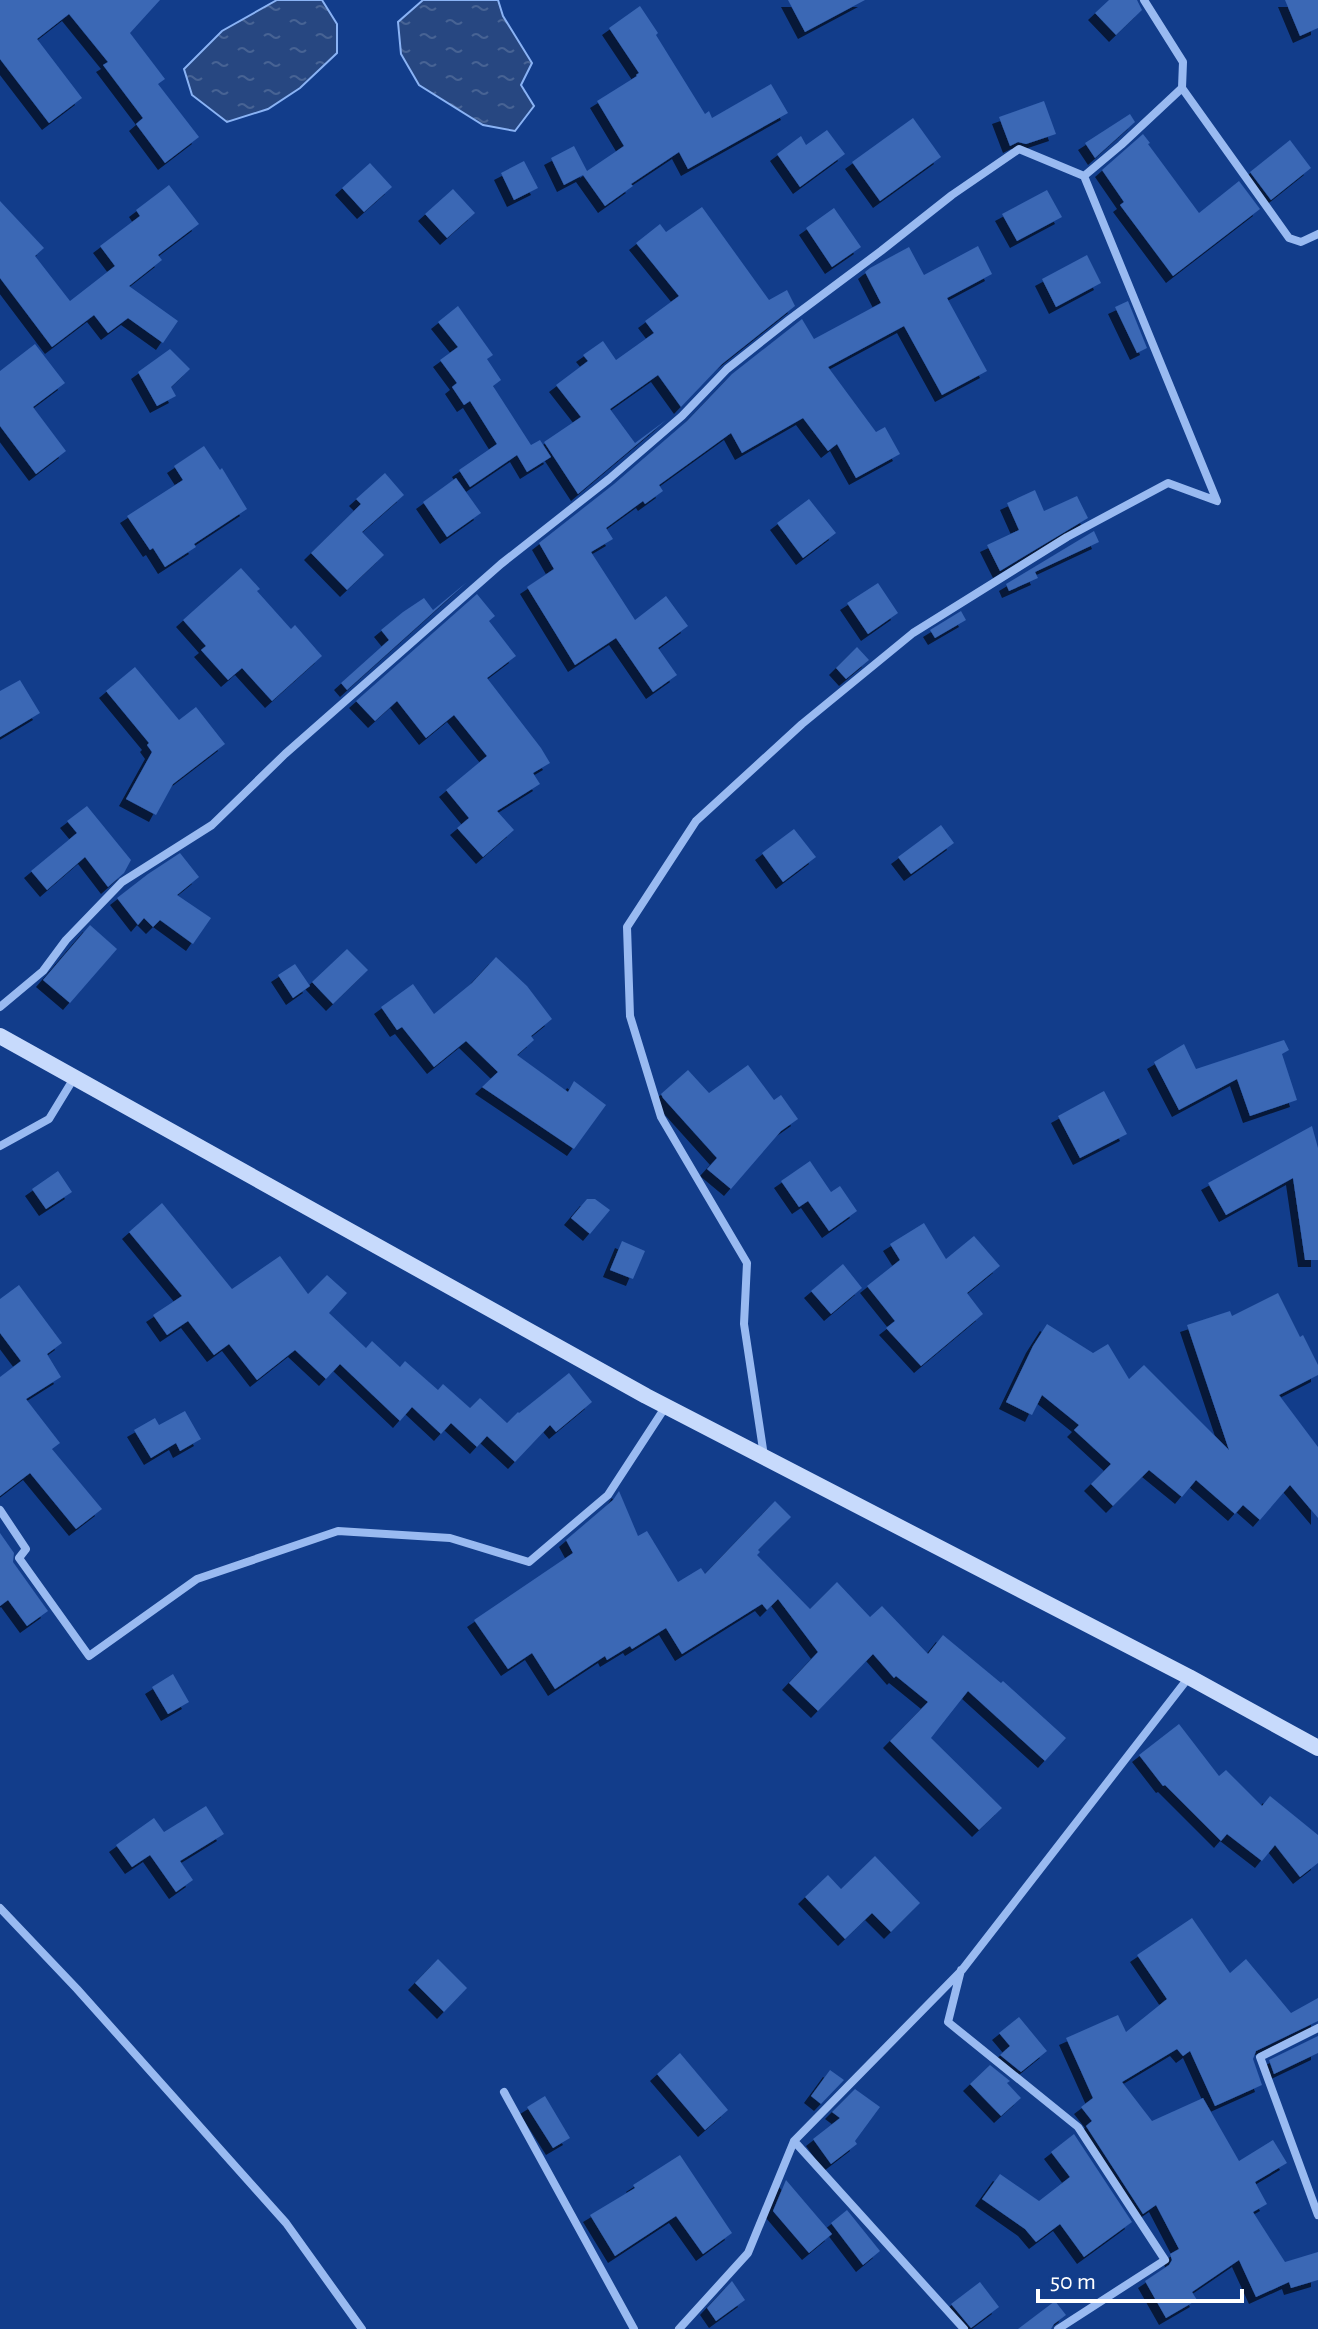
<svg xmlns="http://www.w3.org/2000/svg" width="1318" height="2329" font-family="'Alegreya Sans',sans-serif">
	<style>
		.water { fill: url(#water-ripples); stroke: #8ab3f5; stroke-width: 2 }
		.building { fill: #3a67b5; filter: url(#shadow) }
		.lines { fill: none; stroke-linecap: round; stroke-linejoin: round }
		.street { stroke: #99baf1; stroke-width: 8 }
		.secondary { stroke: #c7dafc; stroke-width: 16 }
	</style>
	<defs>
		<pattern id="water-ripples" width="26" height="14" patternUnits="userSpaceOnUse" patternTransform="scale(2)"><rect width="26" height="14" fill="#274781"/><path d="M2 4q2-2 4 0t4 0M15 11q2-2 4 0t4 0" fill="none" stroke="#476394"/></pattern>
		<filter id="shadow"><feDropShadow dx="-7" dy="7" stdDeviation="0" flood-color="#0009"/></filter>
	</defs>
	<rect width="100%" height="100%" fill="#123d8b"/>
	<path class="water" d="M277,0H322L337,24V53L300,88L268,109L227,122L192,95L184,69L222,31Z
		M423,0H498L503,16L532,63L521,85L534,106L515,131L483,125L419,85L401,54L398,22Z"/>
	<path class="building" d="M0,0H160L130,33L165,79L158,84L199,137L165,163L136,124L143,118L103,65L108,62L69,14L37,39L82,98L49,123L0,59Z
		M788,0H865L805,32Z
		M1109,0H1137L1142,10L1116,35L1095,13Z
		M1285,0H1318V28L1300,36Z
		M640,6L658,33L656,35L705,114L709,111L712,118L771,84L788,113L688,169L679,152L631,184L633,186L605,206L583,175L564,185L551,158L574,146L587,171L624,146L597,101L637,76L636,75L639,73L609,28Z
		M1044,101L1056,134L1026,144L1018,142L1010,146L999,117Z
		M1130,114L1135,122L1095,158L1085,143Z
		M913,118L941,157L880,201L852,162Z
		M827,130L845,154L800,187L777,154L801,136L806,145Z
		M1143,134L1150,143L1148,144L1199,213L1239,181L1260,209L1173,276L1120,205L1124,202L1102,170Z
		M1290,140L1311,168L1271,200L1250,172Z
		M524,161L538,188L514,200L501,173Z
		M370,163L392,187L364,212L342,188Z
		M169,185L199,224L158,255L162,260L129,286L178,321L163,343L128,318L108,333L94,315L52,347L0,278V201L44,248L35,256L70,301L115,266L100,246L140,216L136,210Z
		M453,189L475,213L447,238L425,214Z
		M1047,190L1062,217L1017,241L1002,214Z
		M702,207L769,300L787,290L795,306L722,364L681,407L658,375L610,409L635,443L666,420L578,494L544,442L581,417L556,385L588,361L583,355L603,341L616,360L654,333L645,321L679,296L636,243L660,224L666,232Z
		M834,208L861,247L832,267L806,228Z
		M978,246L992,274L947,298L987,371L942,395L904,326L828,367L876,432L885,427L900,454L856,478L837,444L828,451L803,418L742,453L731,433L659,485L663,491L645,504L643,501L606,528L613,539L591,552L635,620L666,596L688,626L658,648L677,675L653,692L616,638L575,665L527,587L554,569L539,543L614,484L687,421L732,374L802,319L814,339L881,303L865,272L870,268L909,247L924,275Z
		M1087,255L1101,283L1056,307L1042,279Z
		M1128,301L1147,348L1137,353L1115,307Z
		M458,306L493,355L487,359L501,380L493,386L531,445L540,440L551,457L527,472L517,455L470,487L459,470L497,444L470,401L464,405L452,387L457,383L440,360L458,347L438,322Z
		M35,344L65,383L33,407L66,451L36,474L0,426V371Z
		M170,349L190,369L171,387L176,396L157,406L138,372Z
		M204,446L220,470L222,468L247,509L194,544L196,547L165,567L153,548L150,550L127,516L183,480L174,466Z
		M385,473L404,495L362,532L384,555L347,590L311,553L361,504L356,499Z
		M456,478L481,513L447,537L423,502Z
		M1035,490L1044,511L1077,496L1088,518L1000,571L987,545L1019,530L1007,503Z
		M809,499L836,533L803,558L777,523Z
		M1094,531L1099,542L1035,572L1038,578L1009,591L1006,584Z
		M241,568L260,589L257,591L291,629L295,625L322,656L272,701L242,668L228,680L201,650L206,646L183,620Z
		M467,582L347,690L341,683L389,640L381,630L403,612L424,598L433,610Z
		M878,583L898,613L868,634L847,603Z
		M477,594L495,616L489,621L516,656L487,678L541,748L550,763L533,773L540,784L497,811L514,830L483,857L457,828L469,818L446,790L487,756L454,715L426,738L397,701L375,721L356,701Z
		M961,611L966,620L935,638L930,630Z
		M857,647L869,660L846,679L836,668Z
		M135,667L179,720L196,707L225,744L173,784L156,815L126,799L152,752L147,745L149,743L106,691Z
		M20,680L40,713L0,737V691Z
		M87,806L131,860L124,873L108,887L85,857L47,890L31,871L77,833L67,821Z
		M941,825L954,843L911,874L898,857Z
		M794,829L816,857L783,882L762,853Z
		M180,853L199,877L177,895L211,918L193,944L160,920L153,927L144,918L138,925L117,898L148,874Z
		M90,925L117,949L70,1003L43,980Z
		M347,949L368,970L333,1004L312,982Z
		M496,957L527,986L552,1019L531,1036L534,1040L517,1055L568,1092L574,1081L606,1105L574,1149L482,1087L498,1072L466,1041L434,1067L402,1027L397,1030L381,1007L413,984L434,1014L472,983Z
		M295,964L310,986L293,998L278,975Z
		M1284,1040L1289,1050L1282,1054L1297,1100L1250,1116L1237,1079L1179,1110L1154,1062L1184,1044L1196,1069Z
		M748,1065L774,1100L781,1095L798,1119L781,1131L731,1189L707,1169L717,1158L663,1098L661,1094L688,1070L709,1093Z
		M1104,1091L1127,1134L1080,1158L1058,1116Z
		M1312,1126L1318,1148V1260H1305L1293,1178L1226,1215L1208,1183Z
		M810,1161L831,1192L840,1186L857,1211L829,1231L808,1201L799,1207L781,1181Z
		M58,1171L72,1192L46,1209L32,1189Z
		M587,1199H595L610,1210L590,1234L571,1218Z
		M162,1203L232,1289L280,1256L308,1294L327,1275L347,1293L329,1313L366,1348L372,1341L400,1367L405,1361L438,1390L443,1384L470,1408L480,1398L507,1423L518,1412L519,1413L569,1373L592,1402L556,1432L550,1425L515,1462L487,1436L477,1447L451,1423L441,1434L412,1407L400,1421L340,1364L326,1379L295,1350L257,1380L229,1344L214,1355L188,1321L167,1335L153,1315L182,1296L129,1232Z
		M924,1223L946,1259L974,1236L1000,1266L967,1293L983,1314L921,1366L886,1328L895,1321L867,1286L900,1260L890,1244Z
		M622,1241L645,1251L633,1279L610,1270Z
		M843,1264L862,1288L831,1314L811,1291Z
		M19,1285L62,1343L47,1354L61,1377L26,1399L60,1443L52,1449L102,1509L76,1529L30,1473L0,1496V1377L21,1361L0,1333V1299Z
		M1278,1293L1300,1337L1303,1335L1318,1365V1375L1279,1395L1318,1447V1518L1290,1485L1260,1520L1243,1505L1235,1514L1196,1480L1182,1497L1149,1470L1113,1506L1091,1484L1111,1464L1074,1430L1079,1425L1042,1395L1032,1415L1006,1402L1033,1346L1047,1324L1093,1353L1108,1344L1129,1379L1144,1365L1229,1450L1187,1325L1230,1311L1232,1316Z
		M185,1411L201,1439L180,1451L176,1443L151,1458L134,1430L155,1418L159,1425Z
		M619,1491L638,1536L647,1531L678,1582L701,1568L705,1574L775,1501L791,1517L758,1550L760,1552L757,1555L810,1609L837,1582L870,1617L882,1606L928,1654L943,1635L1001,1683L1003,1681L1066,1738L1045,1761L968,1691L931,1738L1002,1808L979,1830L890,1741L928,1702L896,1676L894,1678L873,1654L818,1711L789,1683L818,1652L778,1599L767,1610L762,1604L682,1654L666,1628L632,1649L630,1646L607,1660L605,1656L555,1689L532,1653L508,1669L474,1620L573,1553L566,1540L613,1500Z
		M0,1533L14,1553L13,1562L48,1611L27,1626L8,1600L0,1606Z
		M173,1674L189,1702L168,1714L152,1687Z
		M1179,1724L1219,1776L1226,1770L1262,1806L1270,1796L1318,1835V1863L1300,1877L1275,1845L1262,1861L1227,1834L1221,1841L1165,1785L1163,1786L1139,1755Z
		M206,1806L224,1834L180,1861L193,1880L176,1892L150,1855L132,1867L116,1845L154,1818L164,1832Z
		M875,1856L920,1903L891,1932L872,1913L845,1939L805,1897L828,1875L841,1889Z
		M1192,1918L1230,1973L1246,1959L1291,2013L1318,1998V2021L1256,2051L1253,2059L1262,2085L1215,2106L1190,2051L1183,2056L1177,2049L1122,2082L1152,2121L1203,2098L1239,2161L1273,2140L1287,2163L1255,2182L1267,2204L1253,2212L1285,2262L1318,2252V2280L1291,2288L1289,2282L1256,2297L1239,2260L1192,2292L1197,2300L1166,2318L1145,2281L1169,2265L1172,2260L1170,2254L1179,2249L1156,2205L1143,2214L1086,2126L1092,2121L1081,2107L1093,2098L1066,2038L1118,2015L1126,2032L1167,1999L1137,1955Z
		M438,1959L467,1988L444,2012L415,1983Z
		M1019,2017L1047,2051L1021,2072L1000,2055L1010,2046L999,2033Z
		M1318,2036V2053L1274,2074L1269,2060Z
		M680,2053L728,2110L705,2130L657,2074Z
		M990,2065L1010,2081L1007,2083L1021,2098L1001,2116L970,2084Z
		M830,2070L844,2080L821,2104L811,2096Z
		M855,2089L880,2107L855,2141L857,2144L831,2164L813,2139L840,2118L832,2112Z
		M545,2096L570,2138L553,2148L527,2107Z
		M1074,2134L1132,2222L1084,2257L1060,2224L1036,2242L1025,2229L982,2199L1000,2174L1039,2201L1070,2177L1051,2152Z
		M680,2155L732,2233L703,2254L676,2216L615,2256L590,2215L635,2188L633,2185Z
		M786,2180L832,2234L809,2253L773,2211Z
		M847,2210L880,2251L863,2265L831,2223Z
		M732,2281L745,2300L716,2321L707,2308Z
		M980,2282L999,2307L971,2328L951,2304Z
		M1055,2301L1066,2315L1054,2324L1051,2329H1018Z"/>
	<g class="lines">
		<path class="street" d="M1182,88L1289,238L1301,242L1318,234
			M0,1007L43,971L66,940L122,882L212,825L285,754L501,564L609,479L682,416L727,369L790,319L881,251L952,195L1019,149L1084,176
			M0,1146L49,1119L74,1078
			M764,1456L744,1324L747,1263L661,1117L630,1016L627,927L696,821L802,724L913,633L1067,537L1168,483L1217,501L1084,176L1121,145L1182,88L1183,62L1144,0
			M0,1510L26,1549L19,1558L89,1656L197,1579L338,1531L450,1538L529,1562L608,1495L666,1406
			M0,1908L77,1989L286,2223L362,2329
			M961,1970L948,2022L1078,2127L1165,2260L1058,2329
			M1318,2028L1260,2057L1318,2215
			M504,2092L634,2329
			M794,2141L964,2329
			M679,2329L748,2253L794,2141L962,1970L1189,1677"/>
		<path class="secondary" d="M0,1036L646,1396L1189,1677L1318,1748"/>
	</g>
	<path d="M1038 2289v12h204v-12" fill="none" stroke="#ffffff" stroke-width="4"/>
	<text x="1050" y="2289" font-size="24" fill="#ffffff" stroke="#123d8b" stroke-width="6" paint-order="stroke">50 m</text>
</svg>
